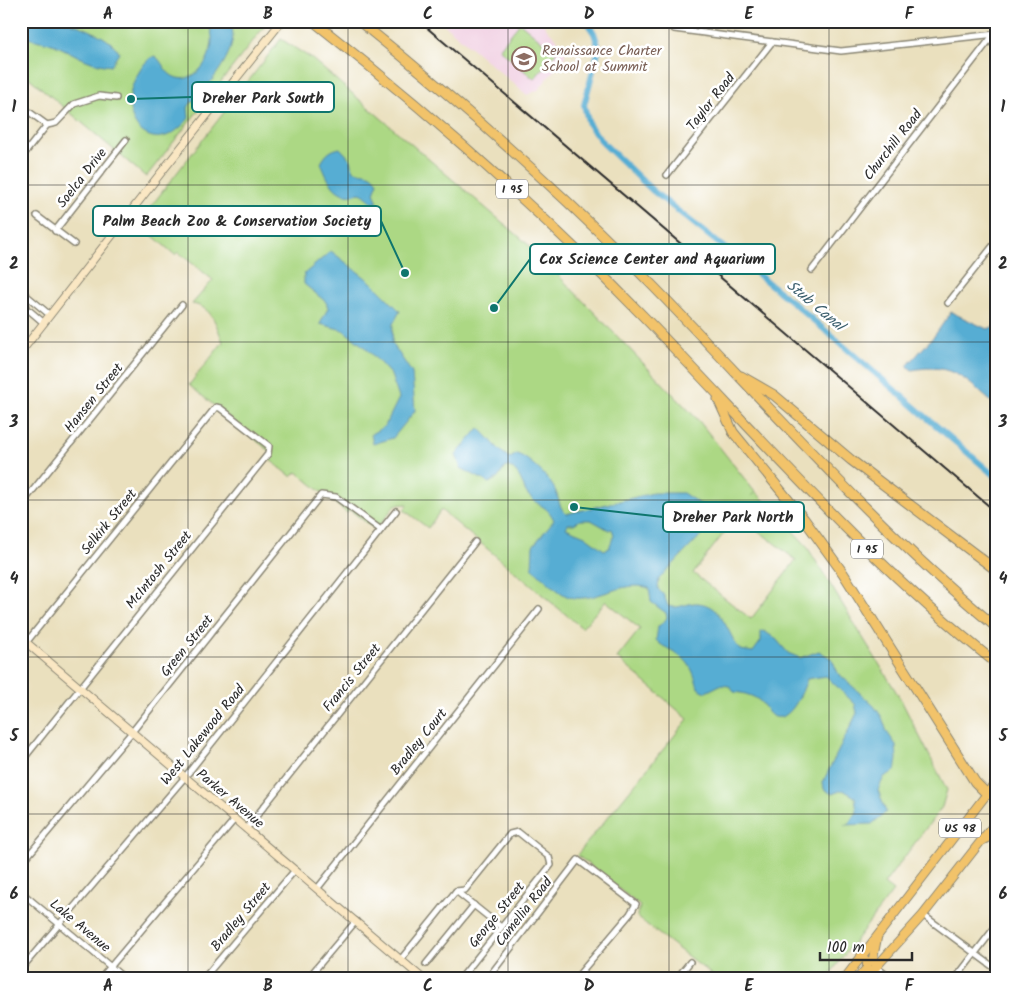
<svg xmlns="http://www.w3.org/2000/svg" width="1017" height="999" font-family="Kalam,sans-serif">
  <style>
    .built { fill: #f1d0e3 }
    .green { fill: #acd884; stroke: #6c8258; fill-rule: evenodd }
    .water { fill: #56add3; stroke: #406c7f; fill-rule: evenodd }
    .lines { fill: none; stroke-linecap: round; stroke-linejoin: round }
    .canal { stroke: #56add3; stroke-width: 6 }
    .street-casing { stroke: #8a8674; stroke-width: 8 }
    .secondary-casing { stroke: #8a8674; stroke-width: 9 }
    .primary-casing { stroke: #8a8674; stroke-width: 10 }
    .highway-casing { stroke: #8a8674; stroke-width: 11 }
    .street { stroke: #fff; stroke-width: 5 }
    .secondary { stroke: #fae7c3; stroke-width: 7 }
    .primary { stroke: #f2c36a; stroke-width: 8 }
    .highway { stroke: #f2c36a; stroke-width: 9 }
    .rail { stroke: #2b2b2b; stroke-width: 2 }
    .grid { fill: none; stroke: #2b2b2b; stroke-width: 1; stroke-opacity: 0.55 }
    .labels { text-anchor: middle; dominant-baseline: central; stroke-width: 5; stroke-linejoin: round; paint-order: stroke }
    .shield { fill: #fff; stroke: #6b6b6b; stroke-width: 1 }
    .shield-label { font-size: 12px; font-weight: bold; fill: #2b2b2b }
    .education-label { font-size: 14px; fill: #785e54; stroke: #fff; text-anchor: start }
    .street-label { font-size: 14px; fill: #2b2b2b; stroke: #fff }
    .water-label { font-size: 15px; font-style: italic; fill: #3c5f6e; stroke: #fff }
    .leader { fill: none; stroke: #0f766e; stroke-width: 2 }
    .callout-dot { fill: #0f766e; stroke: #fff; stroke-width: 2 }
    .callout { fill: #fff; stroke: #0f766e; stroke-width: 2 }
    .callout-label { font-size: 15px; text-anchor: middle; font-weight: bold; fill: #2b2b2b }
    .neatline { fill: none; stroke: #2b2b2b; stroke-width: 2 }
    .grid-label { font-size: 16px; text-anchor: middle; font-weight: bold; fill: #2b2b2b }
  </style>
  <rect width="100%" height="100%" fill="#fff"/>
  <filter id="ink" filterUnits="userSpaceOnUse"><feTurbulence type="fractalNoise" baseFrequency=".02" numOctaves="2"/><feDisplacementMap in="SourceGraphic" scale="10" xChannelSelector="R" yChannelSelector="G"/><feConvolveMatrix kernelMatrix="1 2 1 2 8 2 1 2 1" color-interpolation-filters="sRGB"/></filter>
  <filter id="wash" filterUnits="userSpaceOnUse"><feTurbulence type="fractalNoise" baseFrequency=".0096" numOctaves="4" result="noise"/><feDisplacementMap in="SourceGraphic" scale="20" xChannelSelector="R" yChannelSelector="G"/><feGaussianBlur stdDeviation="1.12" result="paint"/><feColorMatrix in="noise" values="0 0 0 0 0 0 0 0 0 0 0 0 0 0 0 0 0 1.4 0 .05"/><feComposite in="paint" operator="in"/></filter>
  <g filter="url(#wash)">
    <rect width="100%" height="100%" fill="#eae0be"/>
    <!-- built -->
    <polygon class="built" points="440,21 540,21 565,48 565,57 538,90 527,95"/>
    <!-- green -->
    <g class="green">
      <polygon points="21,21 255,21 264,27 146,177 21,71"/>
      <polygon points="520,23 556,53 534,79 499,49"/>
      <path d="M 281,39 L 312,59 L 530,246 L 699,421 L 755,492 L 752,496 L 756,492 L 806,545 L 900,698 L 947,790 L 942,807 L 884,884 L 893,891 L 827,978 L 716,978 L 637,917 L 640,906 L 577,855 L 688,719 L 617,658 L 640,629 L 606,601 L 582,628 L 441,510 L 428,528 L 404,510 L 408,504 L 395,505 L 376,530 L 350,510 L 347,513 L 297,472 L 292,477 L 270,460 L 273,454 L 189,385 L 223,342 C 216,325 213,307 192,304 L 213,280 L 178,252 L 175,255 L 138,223 ZM 738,515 L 796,560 L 751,619 L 693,573 Z"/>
    </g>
    <!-- water -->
    <g class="water">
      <path d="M 21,21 C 34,21 48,20 61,21 C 76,23 114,38 119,53 L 111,66 C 85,63 78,55 55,45 C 45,41 36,41 28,38 Z"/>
      <path d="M 204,21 L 228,21 C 247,43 206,90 190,104 L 188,108 L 189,118 C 151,166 111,115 139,72 C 143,65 148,58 155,56 C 163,61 164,74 177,78 C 204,85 224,34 204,21 Z"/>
      <path d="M 340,148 L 351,160 L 353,170 C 364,175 371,170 378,182 L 374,193 L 378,202 L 373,203 C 356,186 362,197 345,194 C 332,192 325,173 321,163 C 326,154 330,150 340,148 Z"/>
      <polygon points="331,251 371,282 400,311 393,324 392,343 412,373 415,411 393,438 373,444 371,434 385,426 399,398 391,375 367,349 343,330 320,324 328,308 326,302 304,284 304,274"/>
      <path d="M 951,312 L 987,329 L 996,326 L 996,406 C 966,380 953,362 912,370 L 907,366 L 935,335 Z"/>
      <path d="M 479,428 C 490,438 498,451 510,458 L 517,454 C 529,458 551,479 556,492 C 559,500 559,507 566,514 L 653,493 L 683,493 L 709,510 L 711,518 L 708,528 L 659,579 L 658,589 L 664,595 L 668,606 C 678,610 688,602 698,603 C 723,605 728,635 740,650 L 753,652 L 761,641 L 761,632 L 764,631 L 776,639 L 788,653 L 800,658 L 819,651 L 832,659 L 838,673 L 874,706 L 882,717 L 887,732 L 896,745 L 897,759 L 895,771 L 884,777 L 878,790 L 886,812 L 872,824 L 844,825 L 850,823 L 857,812 L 855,797 L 843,790 L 832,794 L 824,789 L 823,782 L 857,713 L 855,704 L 826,676 L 807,679 C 803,691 789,727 771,715 C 767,712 767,709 764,706 C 758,696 744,693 734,692 L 729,686 L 720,685 L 706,692 L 698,688 C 695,676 691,663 680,656 C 672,649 663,648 656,640 L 658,627 L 667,618 L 666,613 L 651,602 L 649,588 C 622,579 595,604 569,597 C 559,594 541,575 532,568 L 533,546 L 554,520 C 547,505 539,507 529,496 C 521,488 525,478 510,467 L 505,467 L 498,478 L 489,483 L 461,468 L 456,455 ZM 580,520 L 591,520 L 609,530 L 612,529 L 614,535 L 609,548 L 604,550 L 585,536 L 566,528 L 568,524 L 574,524 Z"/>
    </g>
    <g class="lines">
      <!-- canal -->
      <polyline class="canal" points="586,21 594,33 599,48 584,105 589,125 604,144 653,191 791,301 996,477"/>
    </g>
  </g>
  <g filter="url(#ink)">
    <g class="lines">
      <defs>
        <g id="street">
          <polyline points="664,21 674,29 841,51 996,34"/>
          <polyline points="21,106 47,125"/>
          <polyline points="21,158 47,125 56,123 74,104 99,96 116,98"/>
          <polyline points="667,175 772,42"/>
          <polyline points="37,216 74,244"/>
          <polyline points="55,231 126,140"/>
          <polyline points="812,270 994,34"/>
          <polyline points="21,291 50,315"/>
          <polyline points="21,293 27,310"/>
          <polyline points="948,303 996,242"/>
          <polyline points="21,309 30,311 44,323"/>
          <polyline points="21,505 182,305"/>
          <polyline points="21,649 216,407 220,408 269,446 268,454 21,762"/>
          <polyline points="246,829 475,542"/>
          <polyline points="21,864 132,732 321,495 336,497 381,530"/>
          <polyline points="317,889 539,609"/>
          <polyline points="456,891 501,927"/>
          <polyline points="21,892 124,978"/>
          <polyline points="923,915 996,969"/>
          <polyline points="401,959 456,891 465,890 510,834 518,832 549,857 551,865 461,978"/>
          <polyline points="426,964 474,905"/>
          <polyline points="876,967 890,978"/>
          <polyline points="21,969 185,777 396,511"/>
          <polyline points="101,978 235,819"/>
          <polyline points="204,978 295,870"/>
          <polyline points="308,978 356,921"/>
          <polyline points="488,978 578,860 636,904 630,914 576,978"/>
          <polyline points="677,978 690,962"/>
          <polyline points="956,978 996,926"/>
        </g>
        <g id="secondary">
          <polyline points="21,352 160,174 282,21"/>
          <polyline points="21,638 422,978"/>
        </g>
        <g id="primary">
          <polyline points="876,967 873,958 877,938"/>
          <polyline points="845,978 996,782"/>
          <polyline points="858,978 867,968 867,961 861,956"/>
          <polyline points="866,978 923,915 996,822"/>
        </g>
        <g id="highway">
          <path d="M 313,21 C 429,112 540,210 643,316 C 758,434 866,561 996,663"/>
          <path d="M 359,21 C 462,104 562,192 654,287 C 766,402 872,525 996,627"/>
          <polyline points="741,376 774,395 851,460 996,570"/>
          <polyline points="718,399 733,432 804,519 843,573 975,782 987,794 996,796"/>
          <polyline points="982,840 996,833"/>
        </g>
      </defs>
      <!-- street casing -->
      <use href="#street" class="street-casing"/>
      <!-- secondary casing -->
      <use href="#secondary" class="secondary-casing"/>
      <!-- primary casing -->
      <use href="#primary" class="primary-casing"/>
      <!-- highway casing -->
      <use href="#highway" class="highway-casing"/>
      <!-- street -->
      <use href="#street" class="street"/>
      <!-- secondary -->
      <use href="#secondary" class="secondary"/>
      <!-- primary -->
      <use href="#primary" class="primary"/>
      <!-- highway -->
      <use href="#highway" class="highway"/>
      <!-- rail -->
      <polyline class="rail" points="419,21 996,512"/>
    </g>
  </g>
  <!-- grid -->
  <path class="grid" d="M 188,21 L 188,978M 348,21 L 348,978M 508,21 L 508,978M 669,21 L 669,978M 829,21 L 829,978M 21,185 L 996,185M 21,342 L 996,342M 21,500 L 996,500M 21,657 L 996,657M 21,814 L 996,814"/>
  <!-- icons -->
  <defs>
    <symbol id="school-ring" viewBox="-11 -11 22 22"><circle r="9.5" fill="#fff" stroke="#8d6e63" stroke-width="1.5"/><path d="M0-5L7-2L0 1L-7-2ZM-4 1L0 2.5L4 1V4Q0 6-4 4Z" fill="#8d6e63"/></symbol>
  </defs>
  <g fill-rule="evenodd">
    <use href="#school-ring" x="510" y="45" width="28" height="28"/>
  </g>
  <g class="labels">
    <!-- shield labels -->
    <g class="shield">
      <rect x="496" y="179.5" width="32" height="19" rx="4"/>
      <rect x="851" y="539.5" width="32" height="19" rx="4"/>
      <rect x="939" y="818.5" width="42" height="19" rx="4"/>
    </g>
    <g class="shield-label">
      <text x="512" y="189">I 95</text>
      <text x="867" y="549">I 95</text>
      <text x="960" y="828">US 98</text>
    </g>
    <!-- education labels -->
    <g class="education-label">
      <text x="542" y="51">Renaissance Charter<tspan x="542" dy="16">School at Summit</tspan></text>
    </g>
    <!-- street labels -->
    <g class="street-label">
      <text transform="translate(711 102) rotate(-52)">Taylor Road</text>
      <text transform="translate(893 145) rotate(-52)">Churchill Road</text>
      <text transform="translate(82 178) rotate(-52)">Soelca Drive</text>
      <text transform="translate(94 398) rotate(-51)">Hansen Street</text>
      <text transform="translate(109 522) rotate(-51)">Selkirk Street</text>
      <text transform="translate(159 570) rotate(-51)">McIntosh Street</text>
      <text transform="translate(187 646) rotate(-51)">Green Street</text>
      <text transform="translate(352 678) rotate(-51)">Francis Street</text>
      <text transform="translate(203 735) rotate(-51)">West Lakewood Road</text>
      <text transform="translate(419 742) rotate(-51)">Bradley Court</text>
      <text transform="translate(230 799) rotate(40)">Parker Avenue</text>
      <text transform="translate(524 912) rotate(-52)">Camellia Road</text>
      <text transform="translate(497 915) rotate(-51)">George Street</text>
      <text transform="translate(241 917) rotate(-50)">Bradley Street</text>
      <text transform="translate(80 926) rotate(40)">Lake Avenue</text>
    </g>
    <!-- water labels -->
    <g class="water-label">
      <text transform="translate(815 306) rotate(40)">Stub Canal</text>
    </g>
  </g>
  <!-- callouts -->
  <path class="leader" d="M131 99L192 97M405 273L381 221M494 308L530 259M574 507L663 517"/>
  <g class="callout-dot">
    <circle cx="131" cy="99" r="5"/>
    <circle cx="405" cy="273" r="5"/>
    <circle cx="494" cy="308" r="5"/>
    <circle cx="574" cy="507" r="5"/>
  </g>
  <g class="callout">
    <rect x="192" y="82" width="142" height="30" rx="5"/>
    <rect x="93" y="206" width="288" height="30" rx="5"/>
    <rect x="530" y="244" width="245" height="30" rx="5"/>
    <rect x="663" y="502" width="141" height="30" rx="5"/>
  </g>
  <g class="callout-label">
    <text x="263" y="103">Dreher Park South</text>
    <text x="237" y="226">Palm Beach Zoo &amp; Conservation Society</text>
    <text x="652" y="264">Cox Science Center and Aquarium</text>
    <text x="733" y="522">Dreher Park North</text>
  </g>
  <!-- margin -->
  <rect width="1017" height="999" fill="none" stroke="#fff" stroke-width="55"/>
  <!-- scale -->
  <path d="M820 952v8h92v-8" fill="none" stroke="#2b2b2b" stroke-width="2.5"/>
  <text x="827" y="952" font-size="15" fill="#2b2b2b" stroke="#ffffff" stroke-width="4" paint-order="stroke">100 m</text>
  <rect x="28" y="28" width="962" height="944" class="neatline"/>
  <g class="grid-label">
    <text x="108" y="19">A</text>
    <text x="268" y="19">B</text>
    <text x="428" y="19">C</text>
    <text x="589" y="19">D</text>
    <text x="749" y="19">E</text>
    <text x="909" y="19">F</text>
    <text x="14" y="112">1</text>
    <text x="1003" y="112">1</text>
    <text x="14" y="269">2</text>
    <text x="1003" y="269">2</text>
    <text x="14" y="427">3</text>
    <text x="1003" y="427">3</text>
    <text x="14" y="584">4</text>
    <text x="1003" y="584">4</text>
    <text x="14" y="741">5</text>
    <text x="1003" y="741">5</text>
    <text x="14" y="899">6</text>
    <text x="1003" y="899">6</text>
    <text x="108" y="991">A</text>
    <text x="268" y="991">B</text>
    <text x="428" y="991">C</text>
    <text x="589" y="991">D</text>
    <text x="749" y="991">E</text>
    <text x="909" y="991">F</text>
  </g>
</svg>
